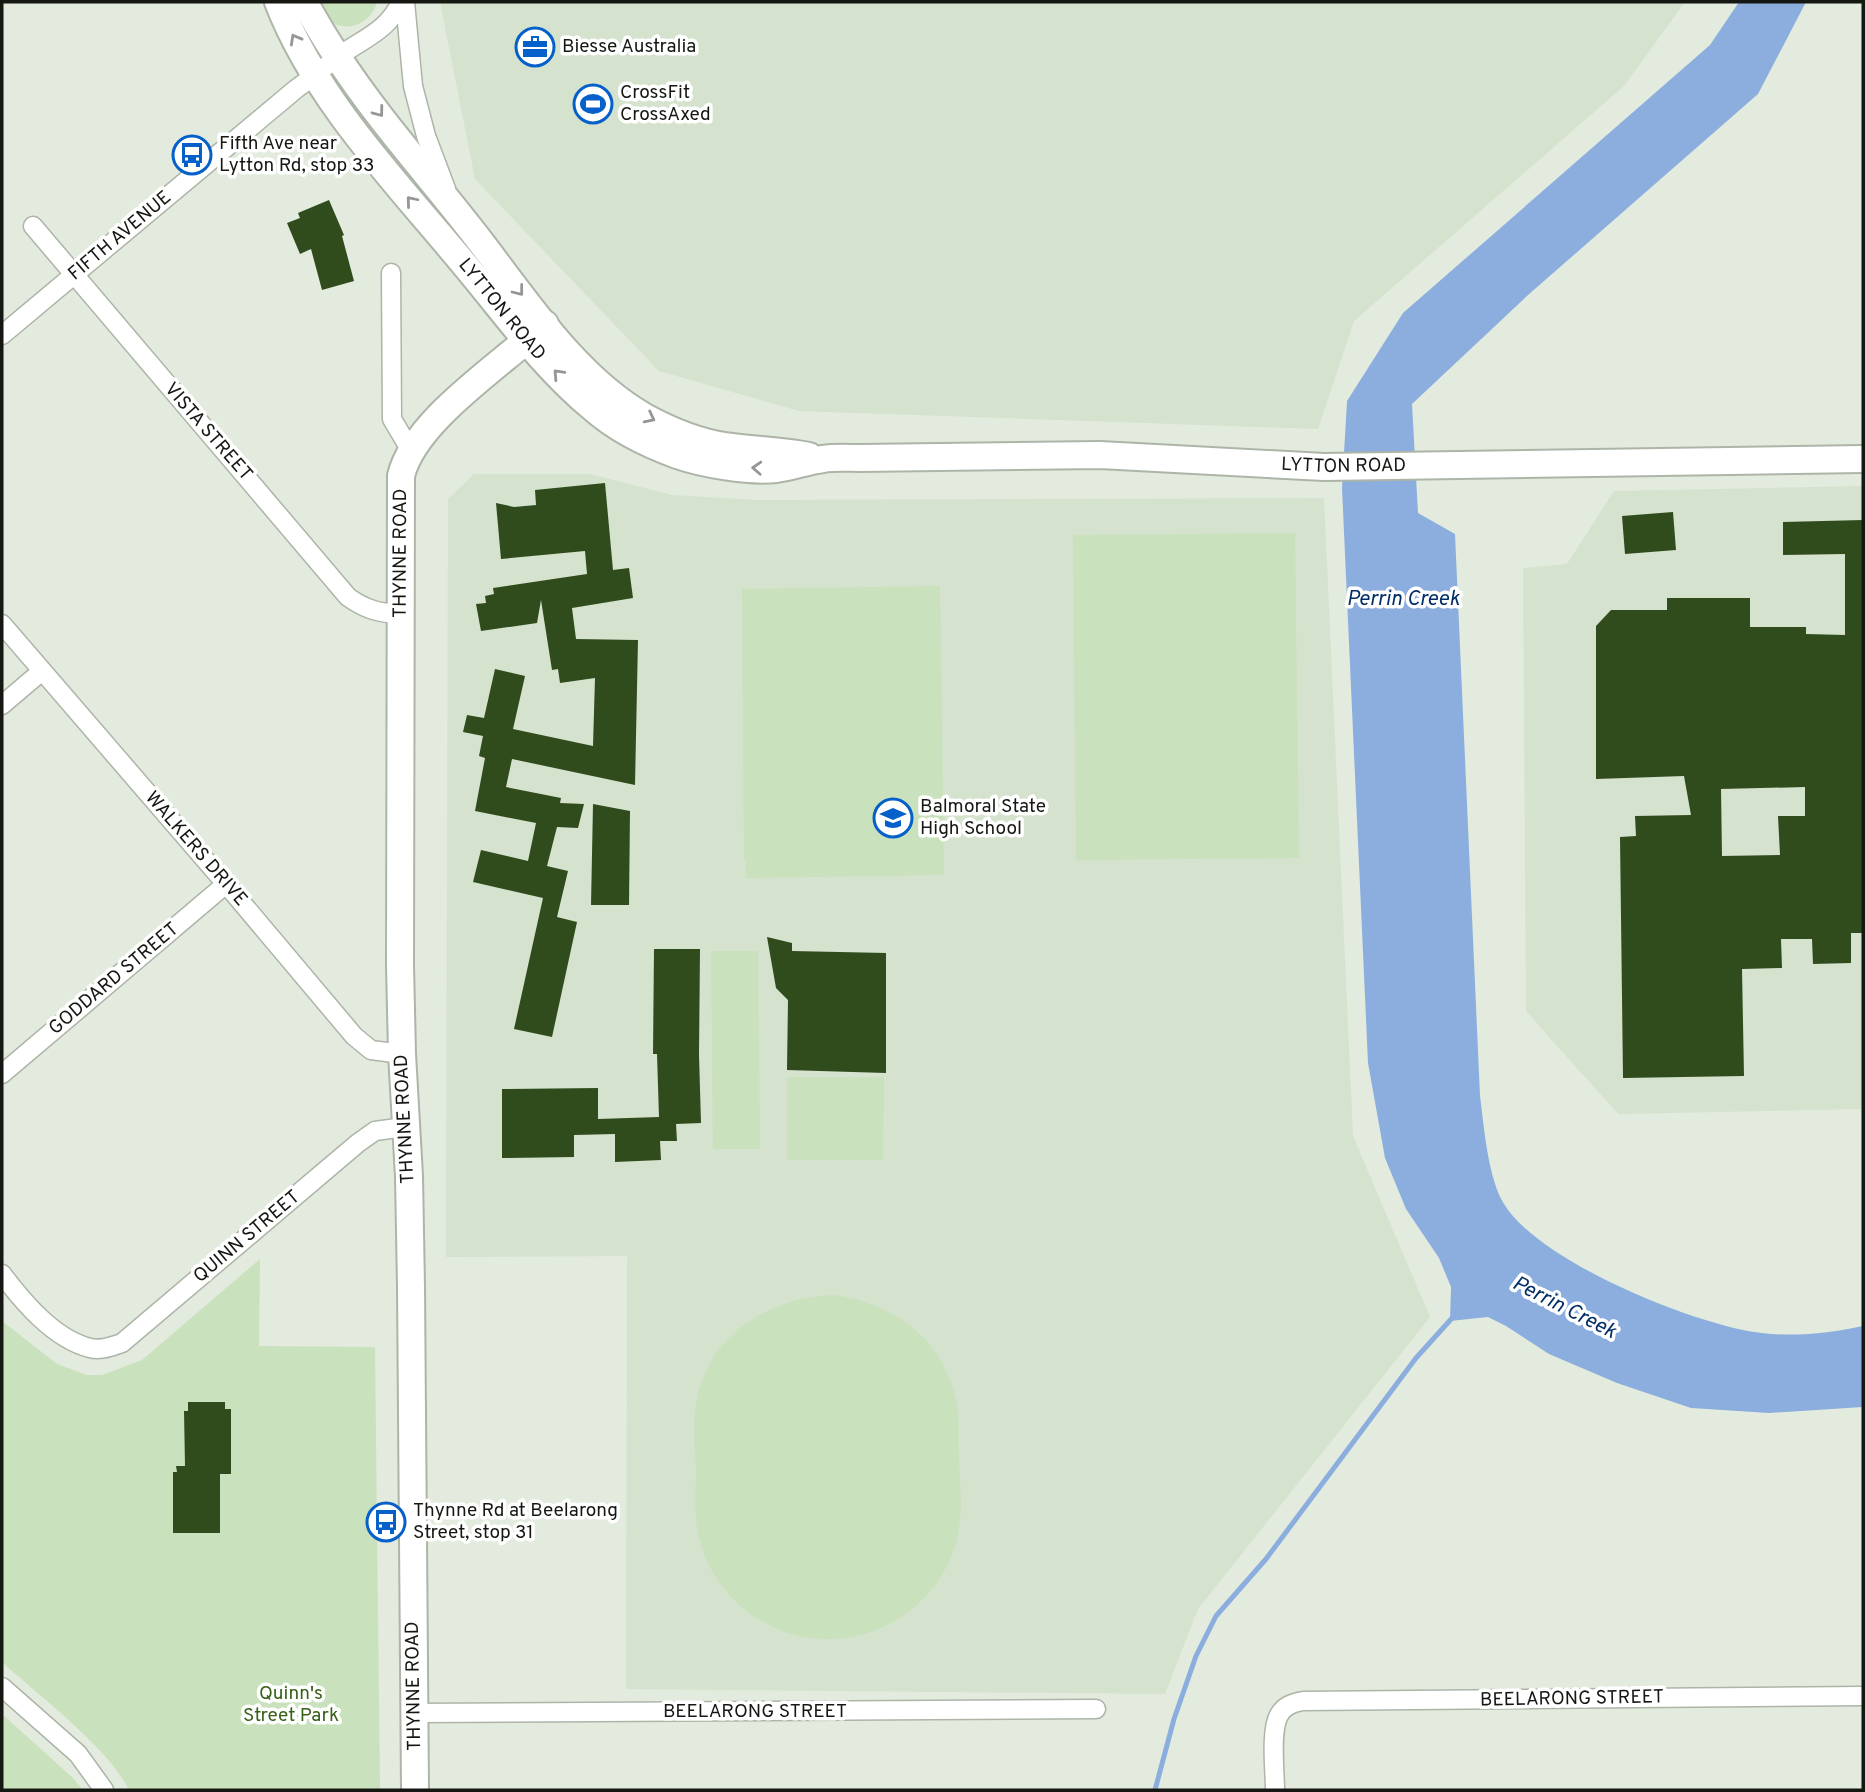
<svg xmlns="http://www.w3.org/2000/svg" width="1865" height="1792" font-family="Overpass,sans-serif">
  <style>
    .built { fill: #d5e2ce }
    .green { fill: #cae1bd }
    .water { fill: #8caede }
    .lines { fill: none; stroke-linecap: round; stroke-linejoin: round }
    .stream { stroke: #8caede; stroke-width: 5 }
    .building { fill: #304c1d; fill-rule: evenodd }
    .street-casing { stroke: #adb5a8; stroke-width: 21 }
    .secondary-casing { stroke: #adb5a8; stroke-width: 30 }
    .street { stroke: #fff; stroke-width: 18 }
    .secondary { stroke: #fff; stroke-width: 26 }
    .oneway { stroke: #959794 }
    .labels { text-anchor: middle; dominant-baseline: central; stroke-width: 7; stroke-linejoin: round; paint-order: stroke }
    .poi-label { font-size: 19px; fill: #141712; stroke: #fff; text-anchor: start }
    .street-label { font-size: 19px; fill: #141712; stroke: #fff }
    .park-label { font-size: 19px; fill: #386019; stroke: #fff }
    .water-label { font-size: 21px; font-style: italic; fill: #022e66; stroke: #fff }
  </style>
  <rect width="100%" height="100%" fill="#e2ebdd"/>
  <!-- built -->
  <g class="built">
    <polygon points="440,2 1685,2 1624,86 1354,321 1318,429 799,411 659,371 475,179"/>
    <polygon points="474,474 590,474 672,495 757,500 1324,498 1353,1136 1430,1317 1198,1609 1165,1694 626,1689 627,1256 446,1257 448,499"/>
    <polygon points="1863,486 1863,1109 1618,1114 1526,1011 1523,568 1567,564 1614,491"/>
  </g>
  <!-- green -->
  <g class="green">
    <path d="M 316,2 L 377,2 C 372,22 347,35 329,20 C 323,16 319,7 316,2 Z"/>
    <polygon points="1295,533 1299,858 1076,860 1073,535"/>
    <polygon points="940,586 944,875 746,878 746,860 744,859 742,589"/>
    <polygon points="711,951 758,951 760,1149 713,1149"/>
    <polygon points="787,1077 884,1077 883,1160 787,1160"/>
    <path d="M 260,1259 L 259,1346 L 375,1347 L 380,1790 L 129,1790 C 109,1748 38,1695 2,1662 L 2,1321 L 57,1364 L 87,1375 L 102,1375 L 142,1360 Z"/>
    <path d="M 833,1295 C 890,1302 941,1336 955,1396 C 960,1415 958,1439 959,1459 C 960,1484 963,1509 958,1533 C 947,1595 888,1641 825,1639 C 763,1638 709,1592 698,1532 C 694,1511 696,1489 696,1468 C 695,1449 693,1429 695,1410 C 704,1338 765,1298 833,1295 Z"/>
    <polygon points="2,1714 73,1778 83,1790 2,1790"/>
  </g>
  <!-- water -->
  <path class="water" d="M 1739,2 L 1806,2 L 1758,94 L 1528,295 L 1412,404 L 1418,513 L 1455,534 L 1480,1096 C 1484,1127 1488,1178 1504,1204 C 1539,1262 1697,1326 1762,1333 C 1795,1337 1831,1333 1863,1326 L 1863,1407 L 1769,1413 L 1691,1408 L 1617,1383 L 1549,1354 L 1506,1326 L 1488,1317 L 1450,1321 L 1451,1287 L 1439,1258 L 1406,1209 L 1385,1158 L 1368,1063 L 1342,488 L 1347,401 L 1403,313 L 1710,45 Z"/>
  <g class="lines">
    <!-- stream -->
    <polyline class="stream" points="1155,1790 1174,1719 1196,1656 1216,1616 1266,1559 1416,1358 1453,1317"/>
  </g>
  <!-- building -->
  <g class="building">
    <polygon points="329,200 344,235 342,236 354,281 322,290 311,249 300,254 287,223 300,218 298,213"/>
    <polygon points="605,483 613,570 629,568 633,598 572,608 576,639 638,640 635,785 512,759 506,787 561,798 560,803 584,804 578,828 557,827 547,866 568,871 557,917 577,922 552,1037 514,1029 543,898 473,882 481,850 528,861 536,823 475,811 485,758 479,756 483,736 463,732 467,715 484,718 495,669 525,676 513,729 593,746 595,678 560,683 558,669 552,670 541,600 537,623 481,631 476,604 486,603 485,596 494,594 493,588 587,574 585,551 501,559 496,503 514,507 536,505 535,490"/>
    <polygon points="1673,512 1676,550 1625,554 1622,516"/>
    <path d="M 1863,520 L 1863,933 L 1851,933 L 1851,963 L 1813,964 L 1812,939 L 1781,939 L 1782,968 L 1742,969 L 1744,1076 L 1623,1078 L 1620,837 L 1636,836 L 1635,816 L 1691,815 L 1684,776 L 1596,779 L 1596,626 L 1611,610 L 1667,610 L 1667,598 L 1750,598 L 1750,627 L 1806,627 L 1806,634 L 1845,635 L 1845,554 L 1783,555 L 1783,522 ZM 1805,787 L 1805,816 L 1778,816 L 1780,855 L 1722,856 L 1721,789 Z"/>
    <polygon points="593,804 630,811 629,905 591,905"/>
    <polygon points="767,937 792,943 792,951 886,953 886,1073 787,1070 788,1000 776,988"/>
    <polygon points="654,949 700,949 699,1055 701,1123 676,1124 677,1141 660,1141 661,1160 615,1162 615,1134 574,1135 574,1157 502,1158 502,1089 598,1088 598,1119 659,1117 657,1054 653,1054"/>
    <polygon points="188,1402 225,1402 225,1409 231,1409 231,1474 220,1474 220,1533 173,1533 173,1472 177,1472 176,1466 185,1466 184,1411 188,1411"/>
  </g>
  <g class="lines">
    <defs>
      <g id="street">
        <polyline points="405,2 413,86 426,136 446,189"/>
        <path d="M 33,226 L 348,597 C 365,609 378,613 399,614"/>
        <polyline points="391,273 392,419 411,451"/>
        <path d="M 2,335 L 296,89 C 313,77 328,64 345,52 C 369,36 388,29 401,2"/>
        <polyline points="2,624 226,884 354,1036 371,1050 402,1054"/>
        <polyline points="2,705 42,671"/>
        <polyline points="2,1074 226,884"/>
        <path d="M 2,1274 C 23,1302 54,1339 90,1348 C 101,1351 112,1346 122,1343 L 358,1143 L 375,1131 L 405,1127"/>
        <polyline points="2,1687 78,1754 104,1790"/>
        <polyline points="414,1713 1096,1709"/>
        <path d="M 1275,1790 C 1275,1772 1270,1731 1279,1715 C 1284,1706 1292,1703 1303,1701 L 1863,1696"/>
      </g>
      <g id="secondary">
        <path id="s1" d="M 278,2 C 316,100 397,183 464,264 C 505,313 544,368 594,409 C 618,430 647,444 677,455 C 703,464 748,472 776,469 C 792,467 807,461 823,459 C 834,457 847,458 860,458 L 1100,455 L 1324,467 L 1863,459"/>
        <path d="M 304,2 C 315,20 325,39 337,56 C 377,118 428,174 473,232 C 523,296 574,377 645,417 C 669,430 698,442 725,446 C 753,450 781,451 809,456"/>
        <path id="s2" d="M 415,1790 L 411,1287 L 409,1176 L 402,1054 L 400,965 L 401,476 C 414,420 503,364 545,324"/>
      </g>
    </defs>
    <!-- street casing -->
    <use href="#street" class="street-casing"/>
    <!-- secondary casing -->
    <use href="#secondary" class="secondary-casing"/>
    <!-- street -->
    <use href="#street" class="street"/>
    <!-- secondary -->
    <use href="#secondary" class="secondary"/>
  </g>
  <!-- one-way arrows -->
  <defs><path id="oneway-chevron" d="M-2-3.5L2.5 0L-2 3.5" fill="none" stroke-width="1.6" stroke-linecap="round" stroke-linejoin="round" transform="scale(1.75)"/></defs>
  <g class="oneway">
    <use href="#oneway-chevron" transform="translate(295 39) rotate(-119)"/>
    <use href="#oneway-chevron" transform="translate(379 112) rotate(53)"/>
    <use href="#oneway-chevron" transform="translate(411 201) rotate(-130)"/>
    <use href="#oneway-chevron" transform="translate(519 291) rotate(52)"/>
    <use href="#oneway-chevron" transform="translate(558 374) rotate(-133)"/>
    <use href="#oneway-chevron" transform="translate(650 418) rotate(27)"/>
    <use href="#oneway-chevron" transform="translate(757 468) rotate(-177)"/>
  </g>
  <!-- icons -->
  <defs>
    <symbol id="office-ring" viewBox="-11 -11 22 22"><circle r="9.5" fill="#fff" stroke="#0560c9" stroke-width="1.5"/><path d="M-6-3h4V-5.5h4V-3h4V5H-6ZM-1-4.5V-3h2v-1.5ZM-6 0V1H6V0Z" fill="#0560c9"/></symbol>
    <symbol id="stadium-ring" viewBox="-11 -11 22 22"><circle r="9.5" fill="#fff" stroke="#0560c9" stroke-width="1.5"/><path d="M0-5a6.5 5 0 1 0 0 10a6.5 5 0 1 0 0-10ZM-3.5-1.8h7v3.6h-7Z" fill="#0560c9"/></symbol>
    <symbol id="bus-ring" viewBox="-11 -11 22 22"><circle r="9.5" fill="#fff" stroke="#0560c9" stroke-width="1.5"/><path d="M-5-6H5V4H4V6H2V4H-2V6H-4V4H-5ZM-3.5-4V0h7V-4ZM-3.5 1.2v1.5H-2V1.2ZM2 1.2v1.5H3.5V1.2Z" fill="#0560c9"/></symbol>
    <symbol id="school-ring" viewBox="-11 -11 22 22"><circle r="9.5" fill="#fff" stroke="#0560c9" stroke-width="1.5"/><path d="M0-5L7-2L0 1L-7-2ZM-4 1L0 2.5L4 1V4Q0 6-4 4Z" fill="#0560c9"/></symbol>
  </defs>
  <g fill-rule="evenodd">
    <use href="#office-ring" x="513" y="25" width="44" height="44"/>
    <use href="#stadium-ring" x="571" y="82" width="44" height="44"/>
    <use href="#bus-ring" x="170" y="133" width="44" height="44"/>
    <use href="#school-ring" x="871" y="796" width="44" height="44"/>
    <use href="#bus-ring" x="364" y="1500" width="44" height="44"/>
  </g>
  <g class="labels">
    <!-- poi labels -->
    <g class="poi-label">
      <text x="562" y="47">Biesse Australia</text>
      <text x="620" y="93">CrossFit<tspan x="620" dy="22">CrossAxed</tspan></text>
      <text x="219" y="144">Fifth Ave near<tspan x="219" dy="22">Lytton Rd, stop 33</tspan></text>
      <text x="920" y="807">Balmoral State<tspan x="920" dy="22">High School</tspan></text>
      <text x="413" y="1511">Thynne Rd at Beelarong<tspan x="413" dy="22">Street, stop 31</tspan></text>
    </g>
    <!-- street labels -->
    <g class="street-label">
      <text transform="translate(120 236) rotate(-40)">FIFTH AVENUE</text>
      <text stroke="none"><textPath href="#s1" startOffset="382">LYTTON ROAD</textPath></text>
      <text transform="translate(208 432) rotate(49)">VISTA STREET</text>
      <text stroke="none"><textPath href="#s1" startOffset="1283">LYTTON ROAD</textPath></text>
      <text stroke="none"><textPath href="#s2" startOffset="1237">THYNNE ROAD</textPath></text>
      <text transform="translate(196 849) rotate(49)">WALKERS DRIVE</text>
      <text transform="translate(114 979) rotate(-40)">GODDARD STREET</text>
      <text transform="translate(405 1119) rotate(-93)">THYNNE ROAD</text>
      <text transform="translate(247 1237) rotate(-40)">QUINN STREET</text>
      <text transform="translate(414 1686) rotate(-91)">THYNNE ROAD</text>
      <text transform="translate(1572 1699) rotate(-1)">BEELARONG STREET</text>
      <text x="755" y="1712">BEELARONG STREET</text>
    </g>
    <!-- park labels -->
    <g class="park-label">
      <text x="291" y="1694">Quinn's<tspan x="291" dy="22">Street Park</tspan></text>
    </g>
    <!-- water labels -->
    <g class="water-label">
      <text x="1403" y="599">Perrin Creek</text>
      <text transform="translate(1564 1308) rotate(27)">Perrin Creek</text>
    </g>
  </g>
  <!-- border -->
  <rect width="1865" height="1792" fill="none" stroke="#141712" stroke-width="7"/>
</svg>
